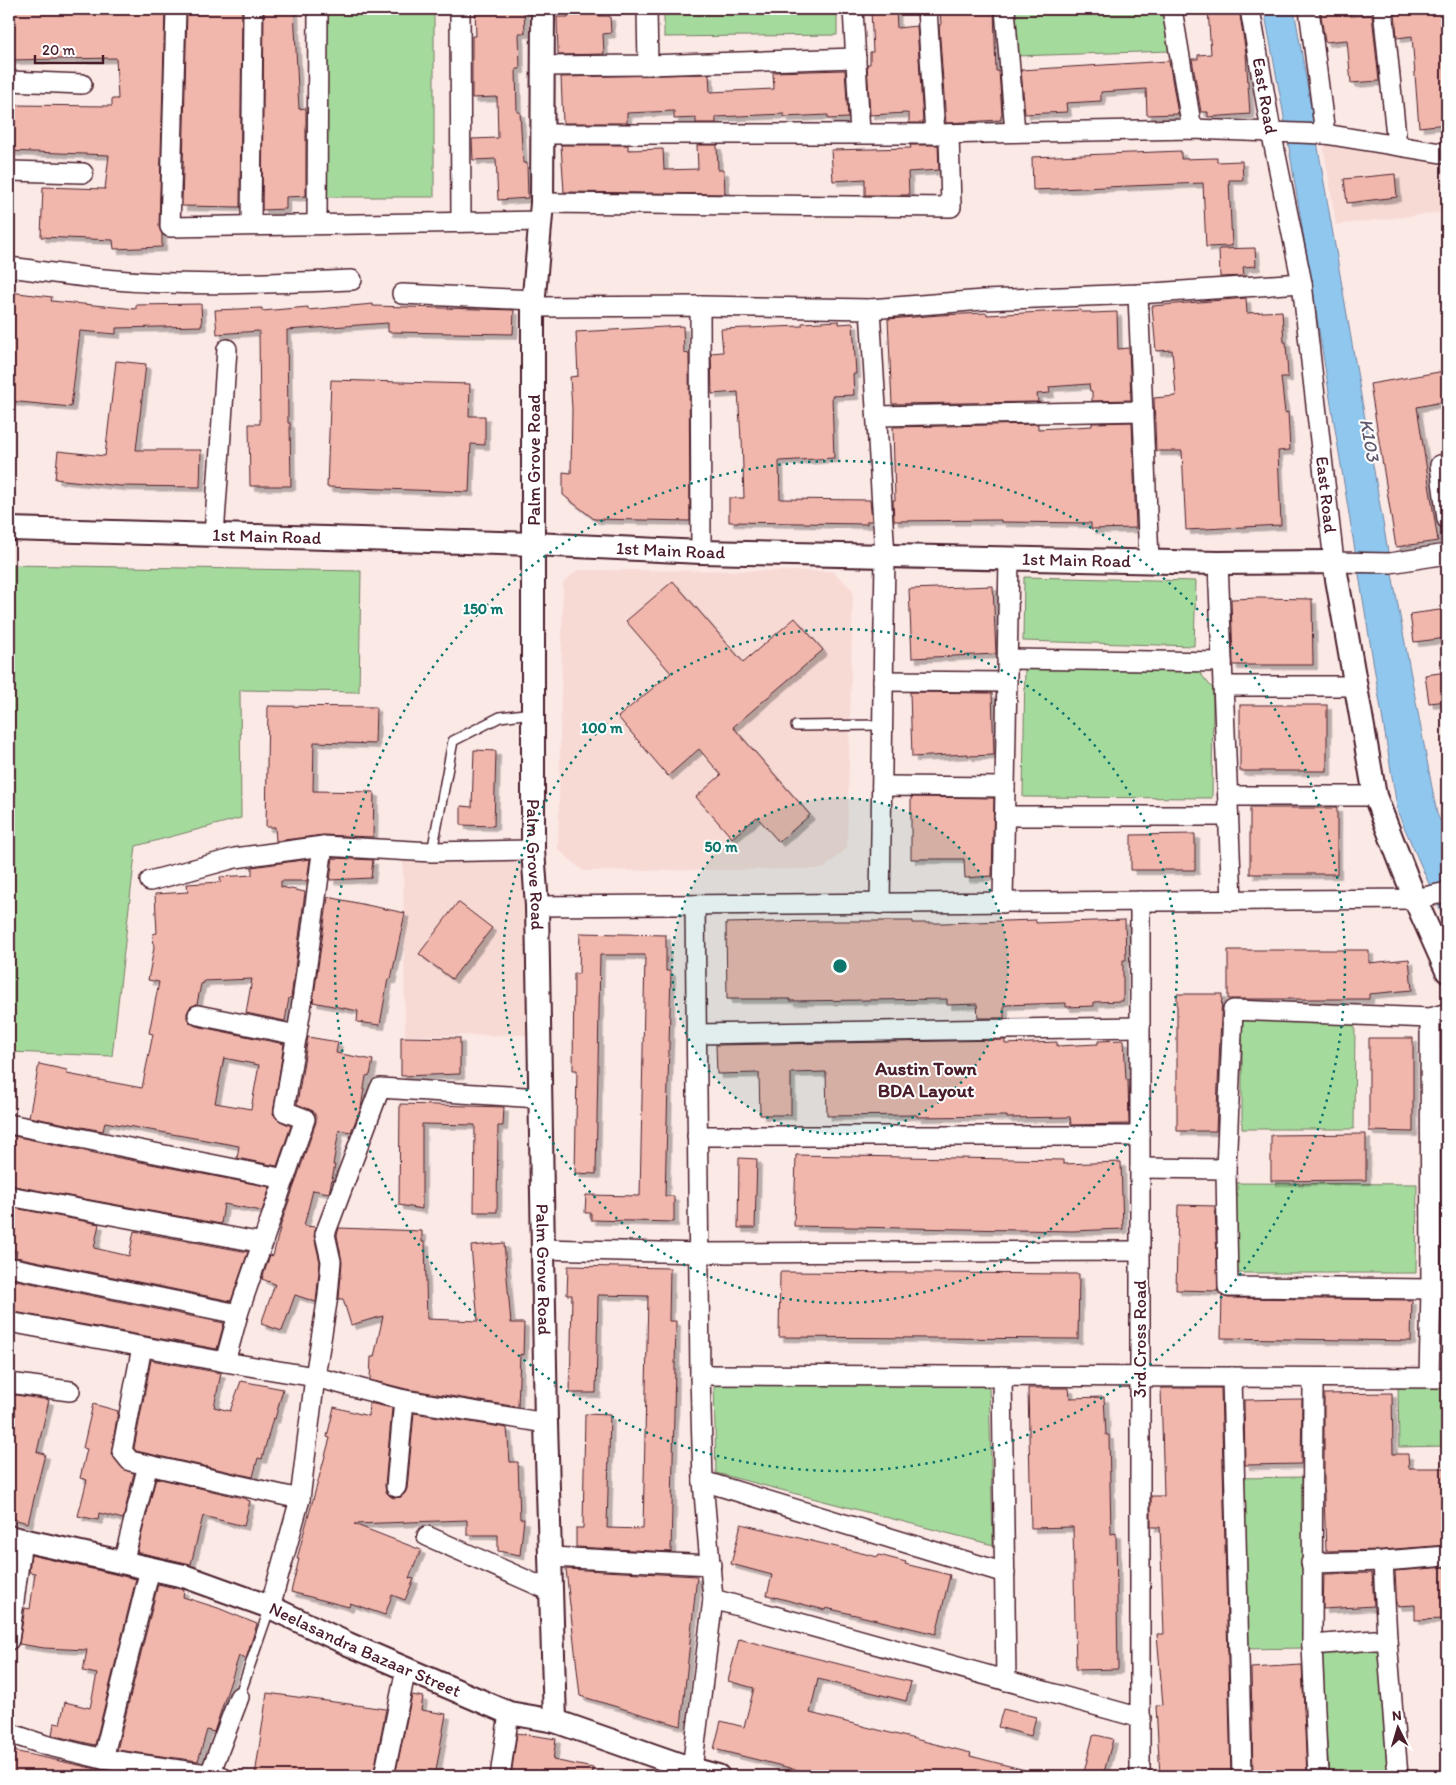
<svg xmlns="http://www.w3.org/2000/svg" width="1456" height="1785" font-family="Itim,sans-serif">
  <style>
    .built { fill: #f8dad5 }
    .green { fill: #a5da9d; stroke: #787c64 }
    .water { fill: #90c7ee; stroke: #7484a0 }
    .building { fill: #f1b7ac; stroke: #4a1f2b; fill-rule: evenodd; filter: url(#shadow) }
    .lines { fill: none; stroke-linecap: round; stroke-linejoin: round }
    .service-casing { stroke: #4a1f2b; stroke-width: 12 }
    .minor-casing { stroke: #4a1f2b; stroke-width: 22 }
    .tertiary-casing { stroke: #4a1f2b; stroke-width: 26 }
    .service { stroke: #fff; stroke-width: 9 }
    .minor { stroke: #fff; stroke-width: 19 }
    .tertiary { stroke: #fff; stroke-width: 22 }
    .ring { fill: none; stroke: #0f766e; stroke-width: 2.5; stroke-dasharray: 2.5 5 }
    .labels { text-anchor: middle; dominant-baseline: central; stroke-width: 4; stroke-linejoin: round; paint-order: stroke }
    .street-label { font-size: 18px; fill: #4a1f2b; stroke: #fff }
    .water-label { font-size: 19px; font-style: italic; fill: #625a6f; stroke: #fff }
    .neighbourhood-label { font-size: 19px; font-weight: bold; fill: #4a1f2b; stroke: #fff }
    .centre { fill: #0f766e; stroke: #fff; stroke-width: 2.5 }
    .ring-label { font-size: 15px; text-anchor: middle; font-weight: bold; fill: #0f766e; stroke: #fff; stroke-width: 4; stroke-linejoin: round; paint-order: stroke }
  </style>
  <defs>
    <filter id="shadow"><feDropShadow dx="4.5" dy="4.5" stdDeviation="0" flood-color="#0004"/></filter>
  </defs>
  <rect width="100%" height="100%" fill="#fbe9e6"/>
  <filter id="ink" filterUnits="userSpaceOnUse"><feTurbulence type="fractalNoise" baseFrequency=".02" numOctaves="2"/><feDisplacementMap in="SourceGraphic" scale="10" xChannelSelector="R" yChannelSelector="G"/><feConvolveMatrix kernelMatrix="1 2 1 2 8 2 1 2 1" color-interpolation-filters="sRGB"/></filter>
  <g filter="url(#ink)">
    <!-- built -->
    <g class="built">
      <polygon points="1323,143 1438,162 1445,212 1336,225"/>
      <polygon points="578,570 832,571 853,590 847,848 823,869 583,871 558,849 563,583"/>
      <polygon points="526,860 527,1035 405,1036 403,861"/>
    </g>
    <!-- green -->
    <g class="green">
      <rect x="325" y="9" width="109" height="188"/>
      <polygon points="664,9 837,9 837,35 664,37"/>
      <polygon points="1012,9 1165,9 1172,51 1016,56"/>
      <polygon points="9,565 361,571 359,692 240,690 241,818 136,846 112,1056 9,1052"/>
      <polygon points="1024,577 1196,581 1194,646 1023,641"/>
      <polygon points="1025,665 1196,668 1213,689 1212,798 1023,797"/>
      <polygon points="1242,1020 1355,1021 1354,1129 1242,1129"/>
      <polygon points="1235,1183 1417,1184 1416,1273 1234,1273"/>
      <polygon points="714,1384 989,1385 993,1545 716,1473"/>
      <polygon points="1447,1384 1447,1446 1399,1447 1398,1385"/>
      <polygon points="1302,1477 1304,1648 1242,1649 1240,1478"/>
      <polygon points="1386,1646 1394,1776 1329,1776 1321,1650"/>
    </g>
    <!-- water -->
    <polygon class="water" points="1264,9 1294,9 1390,563 1437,814 1447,834 1447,925 1398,813 1283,111"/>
    <!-- building -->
    <g class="building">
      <polygon points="9,9 165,9 159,227 162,234 162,247 114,249 113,240 41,237 43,187 105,189 109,155 9,151 9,114 10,114 11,105 112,106 112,99 118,99 116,58 9,60"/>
      <polygon points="187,9 242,9 240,207 182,206"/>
      <polygon points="264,9 294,9 299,109 306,108 306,196 286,197 286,209 262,210"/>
      <polygon points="475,9 524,9 525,33 519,33 520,69 516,69 517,112 520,112 523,163 527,163 528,198 498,200 496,159 473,160 472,139 498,138 497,97 472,98 472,36 476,36"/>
      <polygon points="567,9 599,9 599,16 610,16 611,33 603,34 604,54 558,55 557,17 568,17"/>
      <polygon points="896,9 897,28 917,26 923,123 909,123 909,114 906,113 870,115 867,64 870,64 870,52 873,52 871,10"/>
      <polygon points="940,9 994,9 996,71 999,71 1002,114 1001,115 1001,120 946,123 939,25 941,25"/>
      <polygon points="1208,9 1239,9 1246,54 1250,114 1208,117 1208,112 1201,112 1192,59 1198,59 1198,55 1211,54"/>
      <polygon points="1320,9 1349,9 1350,16 1372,15 1379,81 1351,83 1347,40 1325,42"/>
      <polygon points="1396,9 1447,9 1447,124 1419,127 1412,36 1397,38 1395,13 1396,13"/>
      <polygon points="1169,61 1178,114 1147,115 1146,89 1101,92 1101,101 1066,103 1067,112 1025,114 1021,70"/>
      <polygon points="845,70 848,118 828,119 828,115 784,117 784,114 716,117 716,123 696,123 696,118 674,119 674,111 627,113 627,123 563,123 561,77 709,74 710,92 774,89 773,72"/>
      <polygon points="561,145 628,145 628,150 663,149 664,170 698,169 697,145 717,145 718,170 724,170 725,194 564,192"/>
      <polygon points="910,145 938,145 939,170 908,172 909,195 865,195 865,179 833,181 831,150 911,148"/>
      <polygon points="1181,151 1181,159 1217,158 1217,162 1242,161 1243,180 1229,180 1232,246 1206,247 1203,183 1033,190 1032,157"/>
      <polygon points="1395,174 1397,197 1347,203 1344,179"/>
      <polygon points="1255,248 1256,266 1243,267 1244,276 1220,277 1219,249"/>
      <polygon points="9,292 52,297 51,301 136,309 136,305 201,304 202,326 116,328 116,334 80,331 71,407 9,401"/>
      <polygon points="1246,298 1247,313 1282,311 1284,342 1286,342 1288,377 1281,377 1285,413 1288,412 1290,450 1278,451 1281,525 1186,530 1182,451 1156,451 1154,398 1176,396 1172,350 1156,351 1152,306"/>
      <polygon points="373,304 373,306 514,310 513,334 388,332 388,323 287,330 288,423 290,423 291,486 250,486 249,424 260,424 259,331 217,334 215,310 262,308 262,311 308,307 308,310"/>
      <polygon points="1081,310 1081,312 1091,312 1091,313 1117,312 1118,349 1129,348 1131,400 1092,401 1092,391 1090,391 1089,384 1049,387 1050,393 1037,394 1038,402 892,404 888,319 940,315 987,313 987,315"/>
      <polygon points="839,321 839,324 853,323 856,374 853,374 854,395 832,396 834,458 779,461 780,499 870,500 872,521 867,521 867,524 729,522 729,498 744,498 742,439 741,439 738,392 712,394 711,353 723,352 721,329 802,326 802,323"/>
      <polygon points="683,326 684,353 689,354 690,521 594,519 563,495 563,472 571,473 572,409 570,377 578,376 576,332"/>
      <polygon points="116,361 146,364 136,450 201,450 200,487 120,486 55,479 58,451 105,456"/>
      <polygon points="1445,371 1447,401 1417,407 1438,541 1396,547 1370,384"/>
      <polygon points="331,380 470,384 469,416 485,416 485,445 471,444 469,492 327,487"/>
      <polygon points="1132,422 1136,528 1091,529 1091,523 1001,522 1001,520 894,521 893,500 895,500 893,427 1038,424 1038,429 1092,426 1092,423"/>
      <polygon points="673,581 743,662 795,618 823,650 733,727 810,815 779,842 757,817 732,838 696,797 721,775 699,749 668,776 618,717 671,673 626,621"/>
      <polygon points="993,586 996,654 912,658 909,589"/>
      <polygon points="1258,598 1312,599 1313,665 1233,665 1231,599"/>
      <polygon points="1447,609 1447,638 1414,642 1410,614"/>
      <polygon points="1447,672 1447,701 1429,703 1425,675"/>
      <polygon points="910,692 992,693 994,755 968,756 968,754 912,757"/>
      <rect x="1240" y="705" width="87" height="66"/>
      <polygon points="268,706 376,707 375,744 314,742 313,791 374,792 373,837 323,835 276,841 275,827 266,827"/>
      <polygon points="474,750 496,751 494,826 461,825 461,806 472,807"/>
      <polygon points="911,797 994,798 992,876 965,878 964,859 911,859"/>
      <rect x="1250" y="808" width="87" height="66"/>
      <polygon points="1195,834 1195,870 1131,870 1131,835"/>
      <polygon points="333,858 373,860 371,878 330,880"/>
      <path d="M 310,859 L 307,881 L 281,881 L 281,887 L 305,892 L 291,998 L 289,998 L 285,1021 L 246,1013 L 252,979 L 204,981 L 204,983 L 201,984 L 197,1004 L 190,1007 L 187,1013 L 187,1018 L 190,1023 L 196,1026 L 284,1044 L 273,1114 L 280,1121 L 291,1126 L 277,1166 L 237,1158 L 239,1146 L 105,1122 L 103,1131 L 29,1117 L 39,1064 L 67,1070 L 67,1074 L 142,1088 L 153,1034 L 149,1033 L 159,982 L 148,980 L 154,948 L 153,934 L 157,933 L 155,894 L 188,892 L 187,884 L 221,882 L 220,877 L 252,875 L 252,867 ZM 224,1058 L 259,1065 L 251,1109 L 215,1103 Z"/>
      <polygon points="328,897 405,913 391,979 388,979 380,1025 357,1022 358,1011 313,1002"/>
      <polygon points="458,902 492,928 452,979 419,954"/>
      <polygon points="1036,920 1036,923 1125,920 1126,960 1123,960 1123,1001 1094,1002 1094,1006 1066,1007 1066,1003 1004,1005 1004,1018 978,1018 977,1004 947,1005 947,999 790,1001 790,999 727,999 726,923 819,921 913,921 913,923 943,923"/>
      <polygon points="580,933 666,935 666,971 671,971 665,1196 674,1196 674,1222 591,1220 591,1213 585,1213 586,1195 640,1196 645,955 600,955 596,1174 575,1173 577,1070 573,1070 574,973 579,974"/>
      <polygon points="1228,950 1369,950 1369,963 1409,959 1412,990 1369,994 1369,999 1228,999"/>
      <polygon points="1177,994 1222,994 1216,1131 1177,1131"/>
      <polygon points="308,1037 338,1042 336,1053 373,1060 370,1075 366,1076 361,1108 351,1132 339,1130 333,1165 335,1165 329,1193 313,1190 304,1226 316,1227 314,1236 320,1262 316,1302 295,1295 282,1331 261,1324 275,1284 262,1279 270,1255 273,1256 281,1224 316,1122 316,1117 313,1111 297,1104"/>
      <polygon points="401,1037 460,1038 460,1074 401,1076"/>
      <polygon points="1369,1038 1413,1038 1413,1132 1369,1131"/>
      <polygon points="1005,1040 1005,1044 1057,1042 1057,1046 1098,1044 1098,1041 1124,1040 1126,1080 1128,1080 1129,1124 1071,1125 1070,1117 1007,1118 1007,1116 917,1117 917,1115 827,1116 826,1072 791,1073 791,1115 760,1115 759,1073 717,1074 716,1045"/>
      <polygon points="400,1104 504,1107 503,1126 498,1126 497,1212 474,1212 475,1125 422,1124 422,1209 399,1205"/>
      <polygon points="1366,1134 1366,1180 1271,1181 1271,1135"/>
      <polygon points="9,1135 99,1154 270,1187 262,1211 224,1204 221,1224 9,1185"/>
      <polygon points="796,1155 1063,1160 1063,1164 1121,1162 1123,1229 1072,1231 794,1226"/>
      <polygon points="739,1158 757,1159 755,1228 738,1228"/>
      <polygon points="1178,1205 1215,1206 1218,1291 1176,1290"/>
      <polygon points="9,1207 99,1224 94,1248 129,1256 134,1231 248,1252 231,1301 16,1257 17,1251 9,1250 14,1225 9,1224"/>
      <polygon points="339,1228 422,1231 422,1242 425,1242 427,1319 478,1321 471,1246 504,1243 511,1323 524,1323 523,1355 520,1354 518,1407 406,1389 370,1380 371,1357 374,1357 383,1316 351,1325 343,1299 339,1299 342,1262 337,1235"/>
      <polygon points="568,1266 670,1268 669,1321 676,1321 671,1552 576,1547 576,1528 583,1528 585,1414 610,1415 607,1528 643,1529 648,1296 598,1295 596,1393 570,1393 572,1295 567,1295"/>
      <polygon points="780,1272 1079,1274 1078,1339 779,1337"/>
      <polygon points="11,1279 224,1323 217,1349 9,1311 9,1290"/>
      <polygon points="1222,1296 1228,1298 1412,1300 1411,1341 1221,1338"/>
      <polygon points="151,1360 221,1373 214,1407 230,1411 241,1381 283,1389 275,1419 273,1418 262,1459 258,1458 253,1477 136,1451 134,1448"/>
      <polygon points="1028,1388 1069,1388 1070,1398 1104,1397 1106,1435 1109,1435 1111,1534 1116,1533 1118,1669 1076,1670 1073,1527 1031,1528"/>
      <polygon points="1161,1388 1221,1388 1231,1776 1160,1776 1156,1706 1163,1705 1157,1634 1164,1634 1160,1527 1151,1527 1151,1496 1164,1496"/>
      <polygon points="1392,1393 1393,1454 1408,1454 1409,1468 1447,1468 1447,1545 1382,1550 1326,1551 1324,1498 1324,1394"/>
      <polygon points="9,1394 49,1400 37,1452 45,1454 28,1523 9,1518"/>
      <polygon points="1302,1399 1301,1464 1245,1465 1244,1400"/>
      <polygon points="369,1403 392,1408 385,1486 386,1492 390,1496 394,1498 401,1497 405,1493 407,1489 414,1413 507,1428 510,1462 518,1462 520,1519 524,1519 520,1555 498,1551 498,1535 467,1535 467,1520 354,1524 421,1550 409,1578 414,1579 405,1600 392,1595 385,1615 350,1603 349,1607 291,1592 299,1559 297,1559 304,1532 330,1438 327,1437 334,1407 368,1416"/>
      <polygon points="93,1404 118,1411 111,1454 122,1468 134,1473 123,1519 99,1513 98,1520 78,1516 87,1480 80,1478 87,1449 83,1448"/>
      <polygon points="156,1478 247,1499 247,1500 250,1501 244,1526 203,1516 191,1564 137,1552"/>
      <polygon points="741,1524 878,1557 879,1555 906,1562 905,1564 950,1575 936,1634 826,1608 825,1610 767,1595 772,1575 731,1564"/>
      <polygon points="31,1555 136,1579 95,1745 52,1735 54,1723 60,1724 65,1702 90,1708 97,1674 83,1671 87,1650 44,1648 19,1644 25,1608 30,1609 35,1573 29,1572"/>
      <polygon points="1447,1567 1447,1619 1415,1620 1415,1605 1397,1606 1395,1571"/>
      <polygon points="566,1569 697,1576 681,1726 580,1696"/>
      <polygon points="1372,1573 1374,1606 1323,1609 1324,1574"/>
      <polygon points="158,1584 184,1590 183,1597 218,1608 257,1624 246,1659 239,1656 214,1732 207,1730 198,1761 117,1750"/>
      <polygon points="739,1639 911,1682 906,1701 818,1679 810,1713 971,1753 970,1756 1025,1770 1025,1776 822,1776 714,1749 721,1721 744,1727 754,1688 728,1681"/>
      <polygon points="1302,1665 1307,1776 1253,1776 1251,1668"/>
      <polygon points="267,1693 386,1709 373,1776 255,1776"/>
      <polygon points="412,1695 423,1697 421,1710 446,1714 435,1776 395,1776"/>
      <polygon points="1003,1709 1036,1717 1031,1736 998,1727"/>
      <polygon points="517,1733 556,1739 553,1760 593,1768 592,1776 511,1776"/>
      <polygon points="1096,1735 1113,1739 1103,1776 1083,1776 1093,1736"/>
      <polygon points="9,1750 101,1770 144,1776 9,1776"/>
    </g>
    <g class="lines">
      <defs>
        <g id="service">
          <polyline points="796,726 883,725"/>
          <polyline points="432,852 453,741 500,717 532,713"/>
          <polyline points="239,1697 270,1607"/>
        </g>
        <g id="minor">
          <polyline points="176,9 170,227 541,221"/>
          <polyline points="460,9 461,222"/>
          <polyline points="647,9 648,65"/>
          <polyline points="853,9 860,133"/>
          <polyline points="927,9 935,134"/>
          <polyline points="1005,9 1015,132"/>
          <polyline points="1172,9 1192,129"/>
          <path id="s1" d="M 1250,9 L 1271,131 L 1302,283 L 1334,562 L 1390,563 L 1447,554"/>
          <polyline points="1309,9 1325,134"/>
          <polyline points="1383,9 1397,145"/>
          <polyline points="542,66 648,65 856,58"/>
          <polyline points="9,81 82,84"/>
          <polyline points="542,134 935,134 1192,129 1325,134 1447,154"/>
          <polyline points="9,171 83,173"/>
          <polyline points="542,203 951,207 949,134"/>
          <polyline points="317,224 318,9"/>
          <polyline points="251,225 253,9"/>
          <path d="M 9,267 C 40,271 72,276 104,279 C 186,287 270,283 352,280"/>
          <polyline points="402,294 534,300"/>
          <polyline points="1138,294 1149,561"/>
          <polyline points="700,306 701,552"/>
          <polyline points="533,307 700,306 870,309 983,300 1138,294 1302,283"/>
          <polyline points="870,309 885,556 880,904"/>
          <polyline points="877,416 1143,411"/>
          <polyline points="1440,465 1447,519"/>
          <polyline points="214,535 227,349"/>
          <polyline points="1218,563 1232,901"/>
          <polyline points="1007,659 1222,662"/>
          <polyline points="883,681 1007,682"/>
          <polyline points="1223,686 1356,686"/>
          <polyline points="882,786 1005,787"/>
          <polyline points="1228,796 1375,796"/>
          <polyline points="1004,816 1228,816"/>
          <polyline points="150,881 235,858 323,846 432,852 533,850"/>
          <polyline points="1003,903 1009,558"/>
          <polyline points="537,906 1415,899 1447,892"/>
          <polyline points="198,1015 297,1035"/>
          <polyline points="696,1034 1140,1027"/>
          <polyline points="9,1124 285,1179"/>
          <polyline points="697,1136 1140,1136"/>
          <polyline points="1140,1168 1226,1169 1228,1287 1431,1289"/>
          <polyline points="1226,1169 1233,1010 1430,1018"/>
          <polyline points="9,1196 263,1243"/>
          <polyline points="542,1249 699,1253 1140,1251"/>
          <polyline points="9,1267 238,1314"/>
          <polyline points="9,1322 225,1362 315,1377 404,1400 546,1423"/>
          <polyline points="142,1347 122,1451 130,1461 300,1499"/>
          <polyline points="225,1362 238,1314 305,1119 284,1111 301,1009 323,846"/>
          <polyline points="700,1375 1447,1378"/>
          <polyline points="1002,1376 1006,1681"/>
          <polyline points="1232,1377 1242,1776"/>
          <polyline points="1313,1378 1312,1645 1318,1776"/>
          <polyline points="1429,1378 1431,1289 1430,1018 1447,1013"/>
          <polyline points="9,1383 70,1391"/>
          <polyline points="703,1481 1005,1573"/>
          <polyline points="396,1487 404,1400"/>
          <polyline points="427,1536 551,1591"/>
          <polyline points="550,1557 711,1565"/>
          <polyline points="1383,1561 1387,1639"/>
          <polyline points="123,1563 148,1465"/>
          <polyline points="1311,1563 1383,1561 1447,1556"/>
          <polyline points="713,1599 1141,1718"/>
          <polyline points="270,1607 300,1499 315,1377 328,1296 331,1261 325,1234 380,1088 540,1098"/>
          <polyline points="9,1640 22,1540"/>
          <polyline points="1312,1645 1387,1639 1398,1776"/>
          <polyline points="9,1733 45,1745 103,1759 221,1776"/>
          <polyline points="103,1759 150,1569"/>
          <polyline points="692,1769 713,1599 703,1481 700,1375 695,905"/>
          <polyline points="210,1774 239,1697"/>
          <polyline points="384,1776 406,1669"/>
          <polyline points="500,1776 509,1713"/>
          <polyline points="1140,1776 1140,901"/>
        </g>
        <g id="tertiary">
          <path id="s2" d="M 543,9 L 542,203 L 533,307 L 533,850 L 537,906 L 546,1423 L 555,1721"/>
          <path id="s3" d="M 9,529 L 534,544 L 701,552 L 1218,563 L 1334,562 L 1375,796 L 1415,899 L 1447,971"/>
          <path id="s4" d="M 9,1537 L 184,1576 L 270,1607 L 348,1644 L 509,1713 L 555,1721 L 692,1769 L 718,1776"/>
        </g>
      </defs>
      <!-- service casing -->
      <use href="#service" class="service-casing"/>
      <!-- minor casing -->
      <use href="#minor" class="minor-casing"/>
      <!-- tertiary casing -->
      <use href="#tertiary" class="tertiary-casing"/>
      <!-- service -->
      <use href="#service" class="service"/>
      <!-- minor -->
      <use href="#minor" class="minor"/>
      <!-- tertiary -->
      <use href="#tertiary" class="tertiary"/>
    </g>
  </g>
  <!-- distance rings -->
  <circle cx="840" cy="966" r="168" fill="#0f766e" fill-opacity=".12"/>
  <g class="ring">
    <circle cx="840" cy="966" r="168"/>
    <circle cx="840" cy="966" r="337"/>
    <circle cx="840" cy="966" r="505"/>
  </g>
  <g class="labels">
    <!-- street labels -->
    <g class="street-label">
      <text stroke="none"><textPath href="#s1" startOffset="88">East Road</textPath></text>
      <text transform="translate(534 460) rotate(-90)">Palm Grove Road</text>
      <text stroke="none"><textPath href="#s1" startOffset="492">East Road</textPath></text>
      <text stroke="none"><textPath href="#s3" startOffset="258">1st Main Road</textPath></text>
      <text stroke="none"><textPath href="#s3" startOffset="662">1st Main Road</textPath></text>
      <text stroke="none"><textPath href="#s3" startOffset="1068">1st Main Road</textPath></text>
      <text stroke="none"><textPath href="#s2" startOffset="856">Palm Grove Road</textPath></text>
      <text stroke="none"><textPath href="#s2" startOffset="1261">Palm Grove Road</textPath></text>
      <text transform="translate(1140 1339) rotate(-90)">3rd Cross Road</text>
      <text stroke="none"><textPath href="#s4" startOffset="375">Neelasandra Bazaar Street</textPath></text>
    </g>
    <!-- water labels -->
    <g class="water-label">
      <text transform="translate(1370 440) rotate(80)">K103</text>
    </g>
    <!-- neighbourhood labels -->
    <g class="neighbourhood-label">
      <text x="926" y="1068">Austin Town<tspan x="926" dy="22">BDA Layout</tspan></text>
    </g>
  </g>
  <circle cx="840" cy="966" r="8" class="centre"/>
  <g class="ring-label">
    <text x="483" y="614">150 m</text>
    <text x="602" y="733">100 m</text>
    <text x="721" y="852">50 m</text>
  </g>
  <!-- margin -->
  <rect width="1456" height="1785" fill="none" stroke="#fff" stroke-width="30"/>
  <rect x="15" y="15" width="1426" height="1755" fill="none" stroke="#4a1f2b" stroke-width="2" filter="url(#ink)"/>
  <!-- north arrow -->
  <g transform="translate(1398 1728) rotate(355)" stroke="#ffffff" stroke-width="4" paint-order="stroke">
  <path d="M0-4L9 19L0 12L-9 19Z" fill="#4a1f2b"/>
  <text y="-8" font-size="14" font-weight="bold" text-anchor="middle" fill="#4a1f2b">N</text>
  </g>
  <!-- scale -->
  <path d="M35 55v8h68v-8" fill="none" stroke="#4a1f2b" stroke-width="2.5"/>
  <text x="42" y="55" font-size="15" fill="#4a1f2b" stroke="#ffffff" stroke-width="4" paint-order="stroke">20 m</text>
</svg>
